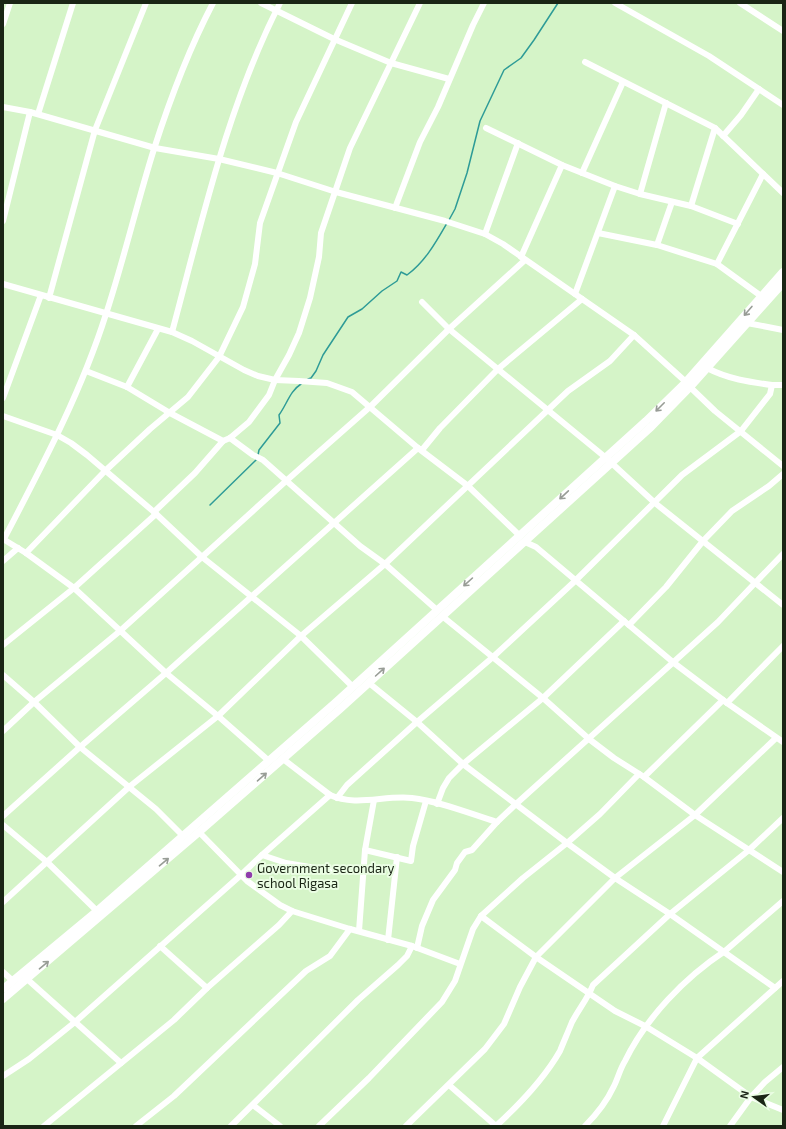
<svg xmlns="http://www.w3.org/2000/svg" width="786" height="1129" font-family="'Exo 2',sans-serif">
  <style>
    .lines { fill: none; stroke-linecap: round; stroke-linejoin: round }
    .stream { stroke: #2e9b97; stroke-width: 1.5 }
    .minor { stroke: #fff; stroke-width: 6 }
    .major { stroke: #fff; stroke-width: 8 }
    .oneway { stroke: #989d96 }
    .poi-dot { fill: #8f3cab; stroke: #eafde3; stroke-width: 1.5 }
    .labels { text-anchor: middle; dominant-baseline: central; stroke-width: 4; stroke-linejoin: round; paint-order: stroke }
    .poi-label { font-size: 13px; fill: #1a2515; stroke: #eafde3; text-anchor: start }
  </style>
  <rect width="100%" height="100%" fill="#d5f4c8"/>
  <g class="lines">
    <!-- stream -->
    <g class="stream">
      <polyline points="449,220 455,209 467,173 480,121 504,70 521,58 534,40 558,3"/>
      <path d="M 308,379 L 311,378 L 316,371 L 323,355 L 348,317 L 362,309 L 382,291 L 397,281 L 401,272 L 407,275 C 425,262 436,242 447,223"/>
      <path d="M 258,455 L 259,450 L 280,423 L 279,415 C 287,404 290,391 301,384"/>
      <polyline points="210,505 256,460"/>
    </g>
    <!-- minor -->
    <g class="minor">
      <polyline points="261,3 334,39 391,63 449,79"/>
      <polyline points="615,3 709,56 783,105"/>
      <polyline points="740,3 783,31"/>
      <polyline points="3,24 10,3"/>
      <polyline points="585,62 715,128 783,193"/>
      <polyline points="3,107 30,112 155,148 219,159 277,173 336,192 445,221 485,234 503,244 634,335 686,382"/>
      <polyline points="38,114 73,3"/>
      <polyline points="486,128 562,165 615,186 640,194 691,206 738,224"/>
      <polyline points="723,136 741,115 759,89"/>
      <polyline points="582,173 623,82"/>
      <polyline points="640,194 666,103"/>
      <polyline points="691,206 715,128"/>
      <polyline points="395,208 420,142 438,107 473,25 484,3"/>
      <polyline points="3,221 30,112"/>
      <polyline points="598,233 657,245 717,264 761,296"/>
      <polyline points="485,234 518,143"/>
      <polyline points="657,245 672,202"/>
      <polyline points="521,257 562,165"/>
      <polyline points="717,264 763,174"/>
      <polyline points="3,284 172,332 192,341 244,370 258,376 275,380 299,381 327,383 352,392 418,448 468,486 520,536"/>
      <polyline points="575,294 615,186"/>
      <polyline points="49,298 95,130 146,3"/>
      <polyline points="422,302 449,329 605,457 655,503 783,605"/>
      <polyline points="747,323 783,330"/>
      <path d="M 172,332 C 202,221 227,107 280,3"/>
      <path d="M 707,368 C 728,379 749,382 772,385"/>
      <polyline points="86,371 127,387 170,413 223,441"/>
      <polyline points="127,387 158,329"/>
      <polyline points="690,387 715,411 783,466"/>
      <polyline points="3,398 41,295"/>
      <polyline points="3,416 57,435 71,443 87,455 154,512 202,557 301,636 353,687"/>
      <polyline points="230,438 253,455 263,460 360,546 385,564 437,610"/>
      <polyline points="422,450 440,428 498,369 582,299"/>
      <polyline points="154,512 195,473 223,441 230,438 249,422 269,395 275,380 289,355 299,333 310,298 319,257 321,233 350,148 420,3"/>
      <polyline points="3,539 26,553 74,588 166,673 218,716 269,761"/>
      <path d="M 4,539 C 42,466 81,393 106,314 C 124,259 137,203 154,149 C 170,99 189,49 213,3"/>
      <polyline points="525,542 536,547 674,663 727,703 783,742"/>
      <polyline points="26,553 105,471 150,429 188,397 219,357 243,307 255,264 260,223 296,122 352,3"/>
      <polyline points="3,561 18,548"/>
      <polyline points="442,616 543,698 589,739 614,758 644,777 695,815 783,872"/>
      <polyline points="629,625 666,587 703,541 732,511 769,486 783,474"/>
      <polyline points="3,645 74,588 156,514"/>
      <polyline points="3,675 34,702 80,747 156,809 183,836"/>
      <polyline points="369,683 417,722 463,764 567,843 615,878 670,914 775,988"/>
      <polyline points="727,703 783,646"/>
      <polyline points="3,731 34,702 120,631 286,481 371,406 449,329 525,260"/>
      <path d="M 283,759 L 330,795 C 356,807 384,795 412,798 C 439,801 471,814 497,822"/>
      <polyline points="644,777 723,700"/>
      <polyline points="337,798 347,785 417,722 493,657 575,581 682,475 741,431 770,394 772,385 783,385"/>
      <polyline points="437,804 443,788 449,778 463,764 543,698 624,621"/>
      <polyline points="3,816 80,747 166,673 418,448"/>
      <polyline points="3,825 47,862 97,911"/>
      <polyline points="199,832 247,881 280,905 292,911 350,929 412,946 460,964"/>
      <polyline points="365,850 411,861 413,846 426,801"/>
      <polyline points="262,855 286,863 333,871"/>
      <polyline points="3,902 129,787 218,716 301,636 385,564 568,391 610,361 634,335"/>
      <polyline points="481,916 536,957 615,1011 645,1026 697,1058 751,1097 783,1110"/>
      <polyline points="359,931 365,850 374,800"/>
      <polyline points="388,940 397,857"/>
      <polyline points="160,946 207,988"/>
      <polyline points="417,948 422,926 433,900 455,870 457,863 465,852 472,850 497,822 516,804 718,622 755,583 783,554"/>
      <polyline points="3,972 13,981"/>
      <polyline points="27,979 121,1063"/>
      <polyline points="3,1076 29,1059 75,1022 241,875 262,855 330,795"/>
      <polyline points="449,1085 496,1126"/>
      <polyline points="253,1105 280,1126"/>
      <polyline points="44,1126 174,1020 207,988 279,925 292,911"/>
      <polyline points="136,1126 174,1096 306,971 330,956 350,929"/>
      <polyline points="231,1126 358,1000 398,965 407,956 412,946"/>
      <polyline points="319,1126 369,1078 442,1002 455,981 473,929 481,916 523,878 567,843 600,814 639,774"/>
      <polyline points="406,1126 485,1049 504,1024 520,987 536,957 615,878 695,815 776,738"/>
      <path d="M 496,1126 C 520,1104 544,1079 560,1051 C 564,1041 568,1032 572,1022 C 579,1009 588,998 593,985 L 670,914 L 749,850 L 783,818"/>
      <path d="M 585,1126 C 596,1115 607,1101 614,1086 C 618,1078 620,1069 625,1061 C 646,1018 684,978 725,951 L 783,901"/>
      <polyline points="663,1126 697,1058 783,981"/>
      <polyline points="730,1126 751,1097 765,1082 783,1067"/>
    </g>
    <!-- major -->
    <g class="major">
      <polyline points="3,989 97,911 335,703 646,421 686,382 783,272"/>
      <polyline points="3,999 199,832 340,709 651,427 690,387 783,283"/>
    </g>
  </g>
  <!-- one-way arrows -->
  <defs><path id="oneway-shaft" d="M-6 0H5M1.5-3L5.5 0L1.5 3" fill="none" stroke-width="1.6" stroke-linecap="round" stroke-linejoin="round"/></defs>
  <g class="oneway">
    <use href="#oneway-shaft" transform="translate(748 311) rotate(131)"/>
    <use href="#oneway-shaft" transform="translate(660 407) rotate(135)"/>
    <use href="#oneway-shaft" transform="translate(564 495) rotate(137)"/>
    <use href="#oneway-shaft" transform="translate(468 582) rotate(138)"/>
    <use href="#oneway-shaft" transform="translate(380 672) rotate(-42)"/>
    <use href="#oneway-shaft" transform="translate(262 777) rotate(-41)"/>
    <use href="#oneway-shaft" transform="translate(164 862) rotate(-40)"/>
    <use href="#oneway-shaft" transform="translate(44 965) rotate(-40)"/>
  </g>
  <!-- markers -->
  <circle class="poi-dot" cx="249" cy="875" r="4"/>
  <g class="labels">
    <!-- poi labels -->
    <g class="poi-label">
      <text x="257" y="868">Government secondary<tspan x="257" dy="15">school Rigasa</tspan></text>
    </g>
  </g>
  <!-- border -->
  <rect width="786" height="1129" fill="none" stroke="#1a2515" stroke-width="8"/>
  <!-- north arrow -->
  <g transform="translate(754 1097) rotate(284)" stroke="#eafde3" stroke-width="3" paint-order="stroke">
  <path d="M0-3L7 15L0 10L-7 15Z" fill="#1a2515"/>
  <text y="-6" font-size="11" font-weight="bold" text-anchor="middle" fill="#1a2515">N</text>
  </g>
</svg>
